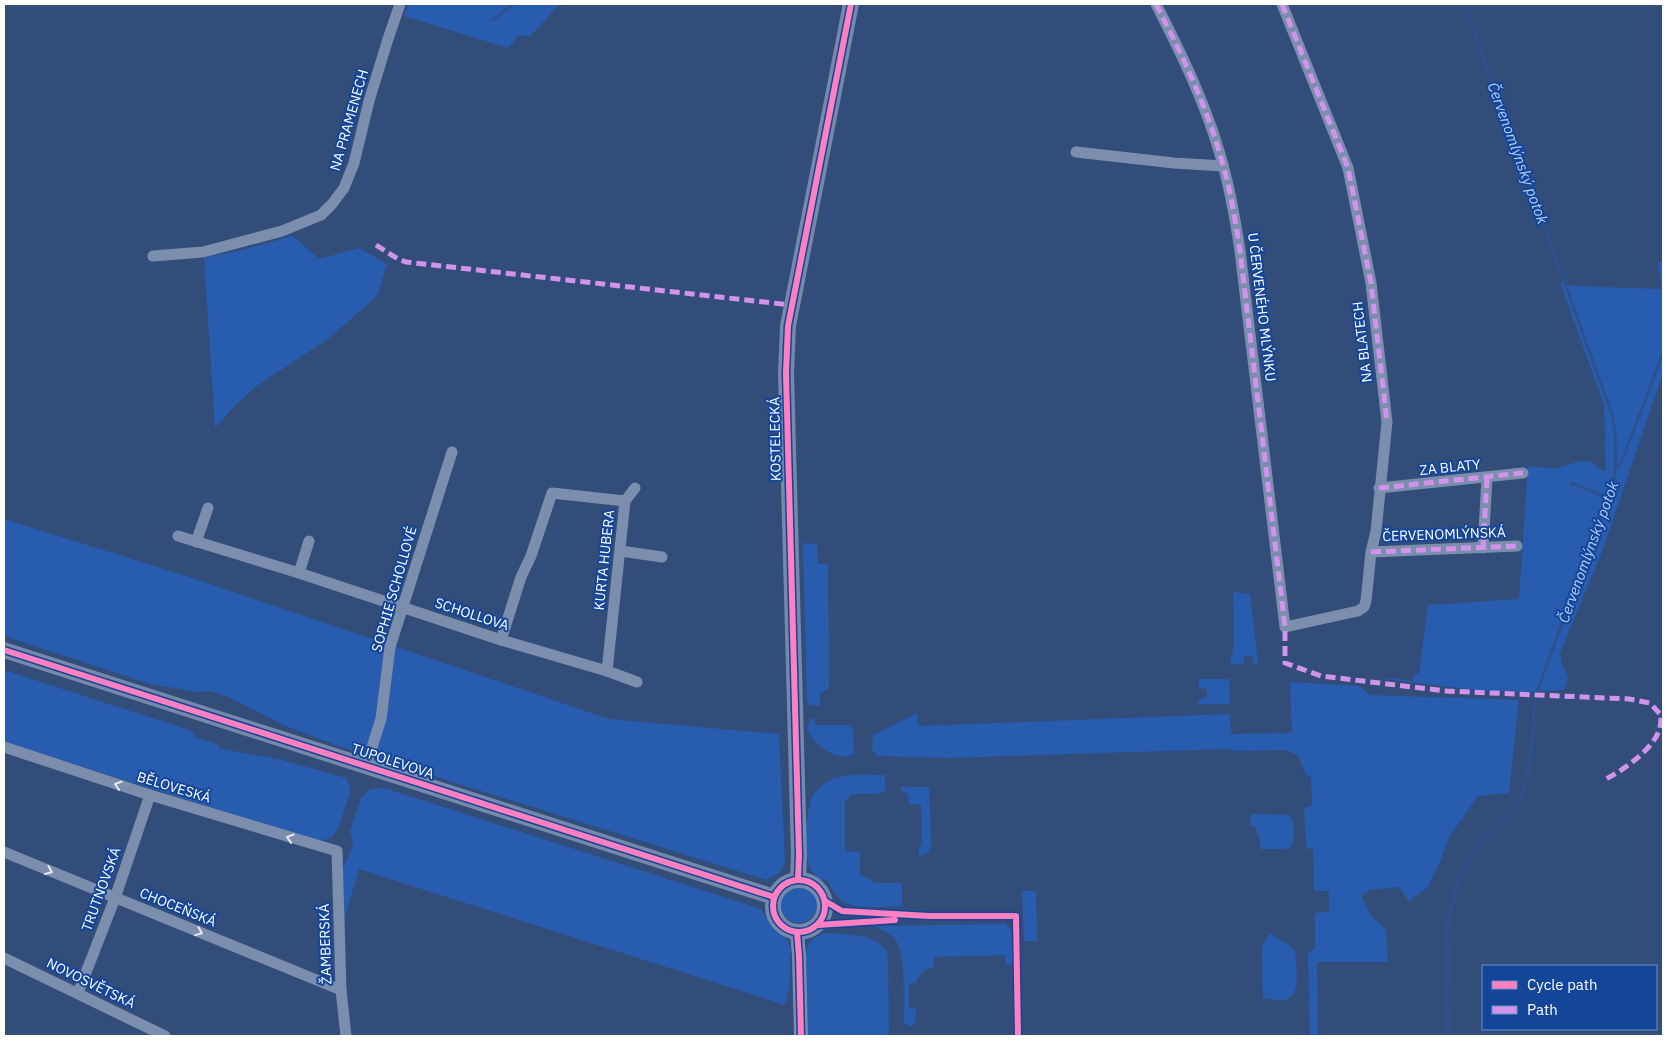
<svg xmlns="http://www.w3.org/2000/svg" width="1667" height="1040" font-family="'IBM Plex Sans',sans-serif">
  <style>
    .green { fill: #285caf }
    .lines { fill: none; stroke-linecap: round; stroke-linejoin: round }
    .stream { stroke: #2d518e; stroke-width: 3 }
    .minor { stroke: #7c8ead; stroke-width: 11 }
    .tertiary { stroke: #7c8ead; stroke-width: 14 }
    .secondary { stroke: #7789a9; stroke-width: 16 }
    .quiet { stroke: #d193ec; stroke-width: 5; stroke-dasharray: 10 5; stroke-linecap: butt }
    .cycleway-casing { stroke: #134599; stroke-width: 9 }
    .cycleway { stroke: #ff80c0; stroke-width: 6 }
    .oneway { stroke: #e5e8ef }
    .labels { text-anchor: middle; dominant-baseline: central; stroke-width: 4; stroke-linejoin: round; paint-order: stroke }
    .street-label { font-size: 14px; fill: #fff; stroke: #134599 }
    .water-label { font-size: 15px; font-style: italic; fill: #b3cffa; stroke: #134599 }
  </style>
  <rect width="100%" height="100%" fill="#324d7a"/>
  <!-- green -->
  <g class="green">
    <polygon points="409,4 560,4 530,36 519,35 508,48 404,16"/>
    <polygon points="293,236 319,259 359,248 387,264 377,296 328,339 255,387 232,409 215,428 204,258 242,250"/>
    <polygon points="1658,262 1663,262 1663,373 1603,549 1560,653 1562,665 1568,677 1564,690 1529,692 1476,690 1383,679 1390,678 1413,681 1414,674 1419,674 1428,605 1519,599 1528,466 1555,469 1580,461 1592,462 1602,471 1606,470 1604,405 1560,282 1573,286 1662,289"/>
    <polygon points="4,519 186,576 609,719 779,734 785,863 779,873 766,880 341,747 286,726 226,696 210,691 198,692 151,684 4,636"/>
    <polygon points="803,543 817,544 818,564 828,564 829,688 820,694 820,706 810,705 807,700"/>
    <polygon points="1233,592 1250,594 1258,664 1253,664 1253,657 1244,656 1244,664 1230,664 1234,645"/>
    <path d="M 4,670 L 195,732 L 193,736 L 219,745 L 218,748 L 282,760 L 346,778 L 351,789 C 347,800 339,832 331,838 C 326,840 320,840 315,840 L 4,742 Z"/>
    <polygon points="1200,679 1229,679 1230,704 1198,704 1199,699 1207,698 1207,689 1199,688 1199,680"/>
    <polygon points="1290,682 1360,686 1369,695 1519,700 1509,793 1478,796 1449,837 1440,862 1427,888 1409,901 1399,887 1370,890 1361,895 1371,916 1386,930 1388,962 1317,962 1318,1036 1310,1036 1308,954 1310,951 1315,949 1315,913 1329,912 1329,891 1314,891 1313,849 1308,849 1306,846 1304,811 1306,807 1312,806 1311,777 1306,775 1298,756 1287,750 1234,751 1229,749 949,758 878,756 872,750 873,735 917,713 919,726 1230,714 1231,734 1292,733"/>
    <path d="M 815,718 L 815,725 L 851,725 L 853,733 L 854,754 C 836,763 815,745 807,729 L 811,719 Z"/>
    <path d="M 885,775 L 885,791 L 876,794 L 852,794 L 845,801 L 845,851 L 860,852 L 860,874 L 876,883 L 902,883 L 902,906 C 886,906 852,911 840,899 C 834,894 831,886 826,879 L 821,880 C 817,877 813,874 811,869 C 803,856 806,811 812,797 C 816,790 824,783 832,779 C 848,773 868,775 885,775 Z"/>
    <path d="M 901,787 L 929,787 L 931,846 C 928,853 926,855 919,856 L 919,846 L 922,846 L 921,805 L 909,804 L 908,794 L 901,790 Z"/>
    <polygon points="376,788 387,789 761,909 775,930 787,939 792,951 790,952 790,983 785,1005 359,869 344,920 343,867 348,858 353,844 350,831 361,798 369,790"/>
    <path d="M 1251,814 L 1290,815 C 1295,822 1295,840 1290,848 L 1285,849 L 1260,849 L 1260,841 L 1255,826 L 1250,826 Z"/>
    <circle cx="799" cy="905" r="18"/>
    <polygon points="1022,891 1036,891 1037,941 1024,941"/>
    <path d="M 1005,924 L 1011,930 L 1013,934 L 1013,960 L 1010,964 L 1006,965 L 1006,955 L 934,957 L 934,967 C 924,969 920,973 916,983 L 909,983 L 909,1008 L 916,1009 C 916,1017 916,1035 904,1022 C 903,1001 907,955 895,939 C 890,933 882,930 875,926 Z"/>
    <path d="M 824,933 C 842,934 885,933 888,957 L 889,1036 L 808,1036 L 806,953 C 807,941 814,938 824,933 Z"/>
    <path d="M 1270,933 L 1293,948 L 1295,953 C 1296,964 1301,993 1288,999 C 1281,1001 1270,999 1263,999 L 1262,947 Z"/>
  </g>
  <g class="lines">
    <!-- stream -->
    <g class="stream">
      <polyline points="493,20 513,4"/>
      <polyline points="1617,468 1622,461 1663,353"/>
      <polyline points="1571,483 1609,498"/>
      <path d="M 1448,1036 L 1447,925 L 1458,880 L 1478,846 L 1520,801 L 1530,763 L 1536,694 L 1612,489 C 1618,461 1617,441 1612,414 L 1464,4"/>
    </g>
    <!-- minor -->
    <g class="minor">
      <path d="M 1156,4 C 1180,51 1204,100 1219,151 C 1229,183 1235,217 1240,251 L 1285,627 L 1358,611 L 1364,607 L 1366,601 L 1371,552 L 1376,531 L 1387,422 L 1371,283 L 1348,168 L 1282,4"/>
      <polyline points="1076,152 1174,163 1223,166"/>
      <polyline points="153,256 203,252 282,231 321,215 332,204 344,188 354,163 369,101 388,39 400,4"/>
      <polyline points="1379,488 1523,473"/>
      <polyline points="178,536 299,573 501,640 607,671 637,682"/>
      <polyline points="196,542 208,508"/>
      <polyline points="1483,548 1487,478"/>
      <polyline points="621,551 662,557"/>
      <polyline points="1371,552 1517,546"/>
      <polyline points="299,573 309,541"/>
      <polyline points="501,640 521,577 531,556 552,493 625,501"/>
      <polyline points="607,671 625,501 635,488"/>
      <polyline points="4,747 150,795 337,851 341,990 346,1036"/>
      <polyline points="366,766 381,719 390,647 452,452"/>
      <polyline points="4,852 341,990"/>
      <polyline points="4,958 165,1036"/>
      <polyline points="78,993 115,898 150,795"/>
    </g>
    <!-- tertiary -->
    <polyline class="tertiary" points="797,932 799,956 801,1036"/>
    <!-- secondary -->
    <g class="secondary">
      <polyline points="4,650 774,897"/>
      <polyline points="798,879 799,855 786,373 788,326 851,4"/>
      <circle cx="799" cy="906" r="26"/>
    </g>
    <!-- quiet -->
    <g class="quiet">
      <path d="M 1156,4 C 1180,51 1204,100 1219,151 C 1229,183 1235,217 1240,251 L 1285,627 L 1285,663 L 1321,676 L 1446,691 L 1629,699 L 1650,703 L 1661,715 C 1661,719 1661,723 1660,727 C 1656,747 1624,770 1606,779"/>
      <polyline points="1282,4 1348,168 1371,283 1387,422"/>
      <polyline points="376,245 398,259 406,262 791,305"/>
      <polyline points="1379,488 1523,473"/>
      <polyline points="1483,548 1487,478"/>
      <polyline points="1371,552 1517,546"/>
    </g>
    <defs>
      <g id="cycleway">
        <polyline points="4,650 774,897"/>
        <polyline points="798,879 799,855 786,373 788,326 851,4"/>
        <circle cx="799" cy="906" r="26"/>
        <polyline points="825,901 842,911 929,916 1016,916 1018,1036"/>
        <polyline points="818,925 895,920"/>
        <polyline points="797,932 799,956 801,1036"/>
      </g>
    </defs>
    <!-- cycleway casing -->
    <use href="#cycleway" class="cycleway-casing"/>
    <!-- cycleway -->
    <use href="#cycleway" class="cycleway"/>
  </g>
  <!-- one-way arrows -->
  <defs><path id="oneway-chevron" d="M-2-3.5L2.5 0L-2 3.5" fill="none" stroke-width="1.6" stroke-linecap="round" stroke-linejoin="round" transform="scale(1.25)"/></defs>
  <g class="oneway">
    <use href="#oneway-chevron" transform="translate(118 785) rotate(-162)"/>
    <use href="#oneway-chevron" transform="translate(290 838) rotate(-163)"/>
    <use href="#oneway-chevron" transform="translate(49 871) rotate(23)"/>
    <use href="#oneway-chevron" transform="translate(199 932) rotate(22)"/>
  </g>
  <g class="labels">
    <!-- street labels -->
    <g class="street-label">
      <text transform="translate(349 120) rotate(-74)">NA PRAMENECH</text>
      <text transform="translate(1262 307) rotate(83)">U ČERVENÉHO MLÝNKU</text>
      <text transform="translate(1362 342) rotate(-97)">NA BLATECH</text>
      <text transform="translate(775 439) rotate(-91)">KOSTELECKÁ</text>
      <text transform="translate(1450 467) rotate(-6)">ZA BLATY</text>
      <text transform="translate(1444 534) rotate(-2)">ČERVENOMLÝNSKÁ</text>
      <text transform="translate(604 560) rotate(-84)">KURTA HUBERA</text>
      <text transform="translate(394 589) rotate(-74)">SOPHIE SCHOLLOVÉ</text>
      <text transform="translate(472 614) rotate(18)">SCHOLLOVA</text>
      <text transform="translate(393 761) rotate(18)">TUPOLEVOVA</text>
      <text transform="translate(174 787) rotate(17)">BĚLOVESKÁ</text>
      <text transform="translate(101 889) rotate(-70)">TRUTNOVSKÁ</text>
      <text transform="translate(178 907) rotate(22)">CHOCEŇSKÁ</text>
      <text transform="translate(325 944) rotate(-92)">ŽAMBERSKÁ</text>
      <text transform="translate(91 983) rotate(26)">NOVOSVĚTSKÁ</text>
    </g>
    <!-- water labels -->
    <g class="water-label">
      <text transform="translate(1518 153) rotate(70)">Červenomlýnský potok</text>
      <text transform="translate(1588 552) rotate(-70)">Červenomlýnský potok</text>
    </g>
  </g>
  <!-- border -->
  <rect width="1667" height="1040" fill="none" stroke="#ffffff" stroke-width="10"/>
  <!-- legend -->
  <rect x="1482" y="965" width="175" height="65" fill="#134599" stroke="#718fc2"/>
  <rect x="1492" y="981" width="25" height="8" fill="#ff80c0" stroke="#718fc2"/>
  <text x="1527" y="990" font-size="15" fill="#ffffff">Cycle path</text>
  <rect x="1492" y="1006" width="25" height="8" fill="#d193ec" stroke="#718fc2"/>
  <text x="1527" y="1015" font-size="15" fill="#ffffff">Path</text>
</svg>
